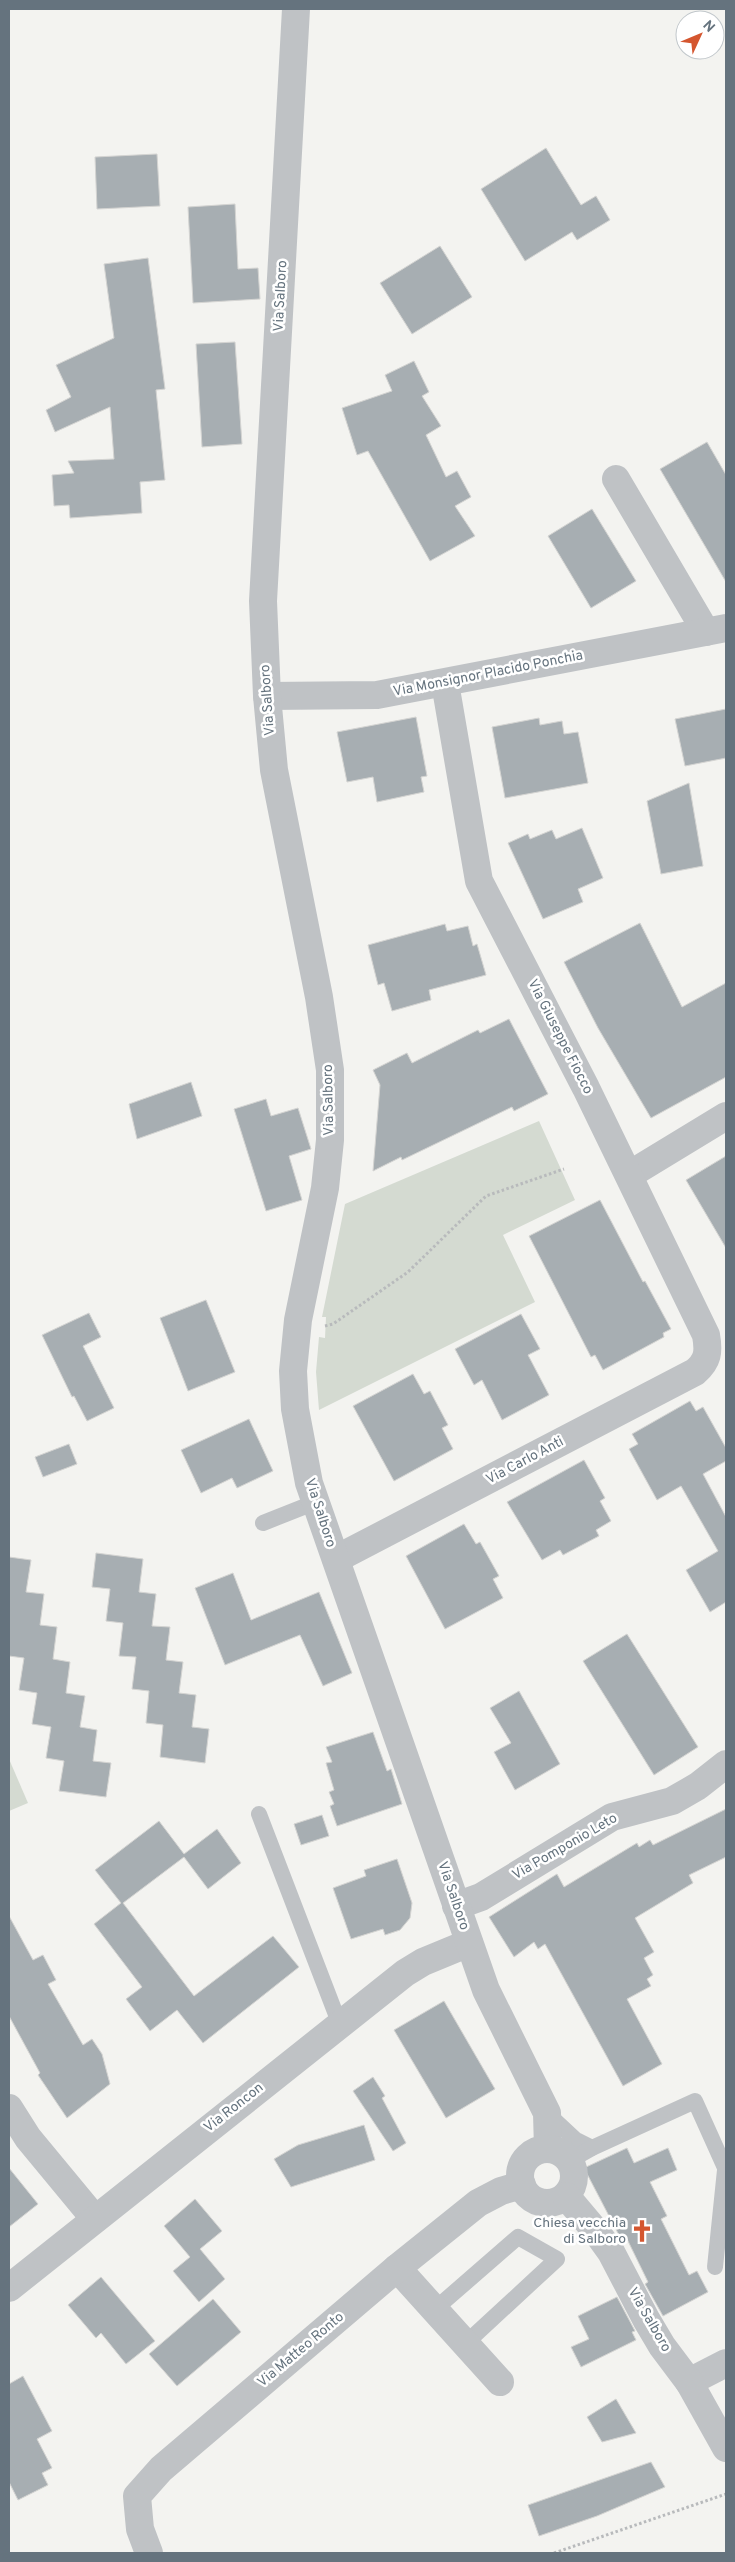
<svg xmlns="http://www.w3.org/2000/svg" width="735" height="2562" font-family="Overpass,sans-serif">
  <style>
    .green { fill: #d4dad1 }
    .building { fill: #a7aeb2; stroke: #d4d4d2 }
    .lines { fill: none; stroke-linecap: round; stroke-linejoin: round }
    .path { stroke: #b8babc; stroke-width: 3; stroke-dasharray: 2.5 2.5; stroke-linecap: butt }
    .service { stroke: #bfc2c5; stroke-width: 16 }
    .minor { stroke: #bfc2c5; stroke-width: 28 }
    .tertiary { stroke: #bfc2c5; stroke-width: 28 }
    .labels { text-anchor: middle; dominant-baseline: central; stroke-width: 5; stroke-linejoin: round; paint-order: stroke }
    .street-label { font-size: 14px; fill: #65737e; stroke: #fff }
    .poi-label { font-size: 14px; fill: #65737e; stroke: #fff; text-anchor: end }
  </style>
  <rect width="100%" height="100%" fill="#f3f3f0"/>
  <!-- green -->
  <g class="green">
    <polygon points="539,1121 575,1200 503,1235 535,1302 319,1410 316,1372 319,1337 325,1338 326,1317 322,1317 345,1204"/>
    <polygon points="9,1759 28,1803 9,1811"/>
  </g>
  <!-- building -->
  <g class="building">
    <polygon points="546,148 581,205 596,196 610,220 577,240 572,232 525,261 481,189"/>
    <polygon points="157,154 160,206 97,209 95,157"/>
    <polygon points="235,204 238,269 258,268 260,299 193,303 188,207"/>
    <polygon points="440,246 472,297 412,334 380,283"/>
    <polygon points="148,258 165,389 156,390 165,480 140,482 142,513 70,518 69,505 54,506 52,475 74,473 68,461 114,459 110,407 55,432 46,410 71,397 56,365 114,338 104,264"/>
    <polygon points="235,342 242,444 202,447 196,344"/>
    <polygon points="414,361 429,392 422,396 441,426 426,435 446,477 457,471 471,497 455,506 475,536 430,561 368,451 357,455 342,408 392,391 385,375"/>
    <polygon points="707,442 726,475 726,582 660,469"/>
    <polygon points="592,509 636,581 591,608 548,536"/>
    <polygon points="726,709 726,758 685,766 675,719"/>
    <polygon points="416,717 427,776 421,777 424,792 377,802 373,777 347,782 337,732"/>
    <polygon points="539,718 540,725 562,721 564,734 578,732 588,783 505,798 492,727"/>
    <polygon points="689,783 703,866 661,874 647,801"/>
    <polygon points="582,828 603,878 578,889 583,902 543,919 508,843 528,834 530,839 552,830 556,839"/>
    <polygon points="640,923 682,1007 726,983 726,1077 651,1118 598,1028 564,962"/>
    <polygon points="445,924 447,931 468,926 473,946 477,944 486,975 429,990 431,1000 392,1011 384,983 378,985 368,945"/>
    <polygon points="509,1019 548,1094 514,1111 512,1107 402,1160 401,1157 373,1171 380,1085 373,1070 407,1053 412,1063 478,1030 480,1033"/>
    <polygon points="191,1082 202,1116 137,1139 129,1104"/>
    <polygon points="266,1099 271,1116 298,1108 311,1149 289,1156 302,1200 266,1211 234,1109"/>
    <polygon points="726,1156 726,1248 686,1180"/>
    <polygon points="600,1200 643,1282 645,1281 671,1329 663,1333 664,1337 603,1370 595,1355 591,1357 529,1236"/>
    <polygon points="206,1300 235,1372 188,1391 160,1318"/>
    <polygon points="89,1313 101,1337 83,1346 114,1408 87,1421 74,1396 72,1397 42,1335"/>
    <polygon points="521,1314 540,1349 528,1355 549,1395 502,1420 482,1380 474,1385 455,1349"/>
    <polygon points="413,1374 424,1394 430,1391 448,1425 442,1428 453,1449 394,1481 353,1406"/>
    <polygon points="690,1401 696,1411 703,1407 726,1448 726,1461 703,1474 726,1517 726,1602 710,1612 686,1570 718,1551 681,1486 657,1500 629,1449 638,1444 632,1434"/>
    <polygon points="249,1419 273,1471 237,1488 232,1478 201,1493 181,1450"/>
    <polygon points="69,1444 77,1464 43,1477 35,1457"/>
    <polygon points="584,1460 605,1498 600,1501 611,1521 596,1530 599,1536 563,1555 560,1550 542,1560 507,1502"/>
    <polygon points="464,1524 476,1544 480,1542 499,1576 493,1579 503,1598 445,1629 406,1556"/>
    <polygon points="96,1553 143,1559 139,1592 156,1594 152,1626 170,1627 166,1660 183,1662 179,1693 196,1695 192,1727 209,1729 205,1763 160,1757 163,1725 146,1723 149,1691 132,1689 136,1657 119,1656 123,1623 106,1621 110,1589 92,1587"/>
    <polygon points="9,1557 31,1560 26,1592 44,1594 40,1625 57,1627 53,1659 70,1662 66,1693 85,1696 80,1727 97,1730 93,1761 111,1763 106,1797 59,1791 64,1761 46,1758 51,1727 32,1724 37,1693 19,1690 24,1658 9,1656"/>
    <polygon points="233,1573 251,1620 319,1592 352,1673 323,1686 300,1635 225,1665 195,1588"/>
    <polygon points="627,1634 698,1747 654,1775 583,1661"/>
    <polygon points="519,1691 560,1764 515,1790 494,1752 511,1743 490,1708"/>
    <polygon points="373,1732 387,1771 391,1769 402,1804 337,1826 330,1806 334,1804 329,1792 334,1790 326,1763 332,1762 326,1747"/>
    <polygon points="726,1809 726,1857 689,1875 693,1883 635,1918 654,1952 644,1958 653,1975 647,1979 651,1986 627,1999 662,2064 623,2086 545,1944 538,1949 534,1942 514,1957 489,1917 557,1874 564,1887 637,1843 639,1847 650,1840 653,1845"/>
    <polygon points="322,1815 329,1836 301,1845 294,1824"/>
    <polygon points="159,1821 184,1854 217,1829 241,1863 208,1889 184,1857 123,1903 194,1996 273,1936 299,1967 203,2043 177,2010 150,2031 126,1999 142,1987 94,1924 121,1903 95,1870"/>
    <polygon points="397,1859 412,1903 410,1918 400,1930 385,1935 383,1929 351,1939 333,1888 366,1876 364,1870"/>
    <polygon points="9,1916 33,1960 43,1955 56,1980 48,1984 83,2045 92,2039 102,2054 110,2084 67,2118 38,2075 40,2073 9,2016"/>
    <polygon points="444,2001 495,2089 446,2118 394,2030"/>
    <polygon points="373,2077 385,2096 382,2098 406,2143 393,2151 353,2091"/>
    <polygon points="364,2125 375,2160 291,2187 274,2159 298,2145"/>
    <polygon points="627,2148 634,2163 668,2148 677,2170 650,2182 667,2216 661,2219 689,2275 697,2271 708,2292 663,2316 645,2284 648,2282 627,2239 623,2242 621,2239 584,2168"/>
    <polygon points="9,2168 38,2204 9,2227"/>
    <polygon points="195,2199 222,2231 200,2249 225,2279 199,2302 173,2271 190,2257 164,2226"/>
    <polygon points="101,2277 155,2341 126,2364 101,2333 96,2338 68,2305"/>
    <polygon points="617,2297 635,2331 632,2332 636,2340 581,2367 571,2347 589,2339 578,2316"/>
    <polygon points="213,2299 241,2332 177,2386 149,2354"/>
    <polygon points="23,2376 52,2431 37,2439 52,2468 42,2473 48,2485 18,2500 9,2482 9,2384"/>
    <polygon points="616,2399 636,2433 602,2442 587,2417"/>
    <polygon points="651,2462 665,2487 597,2516 539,2536 528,2505"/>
  </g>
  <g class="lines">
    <!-- path -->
    <g class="path">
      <polyline points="325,1326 333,1324 408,1272 486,1196 564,1169"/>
      <polyline points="554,2553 726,2494"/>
    </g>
    <!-- service -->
    <g class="service">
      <polyline points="263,1523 316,1502"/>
      <polyline points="259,1814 340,2025"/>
      <polyline points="547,2113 576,2140 592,2148"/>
      <polyline points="569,2161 592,2148 695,2101 726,2170"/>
      <polyline points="715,2267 725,2170"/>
      <polyline points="434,2310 518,2237 557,2259 465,2344"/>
    </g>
    <!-- minor -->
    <g class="minor">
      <polyline points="616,479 706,632"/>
      <polyline points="267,696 377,695 726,628"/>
      <polyline points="629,1175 726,1116"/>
      <path d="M 336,1559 L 695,1372 C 708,1361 709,1352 706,1335 L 586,1088 L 479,881 L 445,683"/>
      <polyline points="456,1906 481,1897 612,1817 672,1801 698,1786 726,1764"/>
      <polyline points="9,2108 28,2138 95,2219"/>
      <polyline points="397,2268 500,2382"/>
      <polyline points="9,2288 405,1973 423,1962 469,1943"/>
      <polyline points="689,2382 726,2363"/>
      <polyline points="149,2553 140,2529 137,2496 161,2469 397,2268 478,2203 501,2191 522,2185"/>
    </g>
    <!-- tertiary -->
    <g class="tertiary">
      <polyline points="296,9 263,601 267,696 274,770 319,997 330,1070 330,1140 325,1188 298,1320 293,1371 295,1409 309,1483 486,1990 547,2113 548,2149"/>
      <circle cx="547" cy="2176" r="27"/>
      <polyline points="566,2196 598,2234 611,2252 646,2319 662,2346 689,2382 726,2448"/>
    </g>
  </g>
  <!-- icons -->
  <defs>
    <symbol id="church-bare" viewBox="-9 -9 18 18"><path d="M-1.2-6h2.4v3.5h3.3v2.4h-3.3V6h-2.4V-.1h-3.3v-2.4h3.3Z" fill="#d4562f" stroke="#fff" stroke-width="2.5" paint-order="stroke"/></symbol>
  </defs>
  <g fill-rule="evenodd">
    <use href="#church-bare" x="626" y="2215" width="32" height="32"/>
  </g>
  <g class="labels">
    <!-- street labels -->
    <g class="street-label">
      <text transform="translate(281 296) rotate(-87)">Via Salboro</text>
      <text transform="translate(488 674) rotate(-11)">Via Monsignor Placido Ponchia</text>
      <text transform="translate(268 700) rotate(-94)">Via Salboro</text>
      <text transform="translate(560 1037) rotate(63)">Via Giuseppe Fiocco</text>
      <text transform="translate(329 1100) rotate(-91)">Via Salboro</text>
      <text transform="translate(525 1461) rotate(-28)">Via Carlo Anti</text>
      <text transform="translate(320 1513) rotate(72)">Via Salboro</text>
      <text transform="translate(565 1847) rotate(-30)">Via Pomponio Leto</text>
      <text transform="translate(453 1896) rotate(71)">Via Salboro</text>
      <text transform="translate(234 2108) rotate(-38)">Via Roncon</text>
      <text transform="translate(649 2320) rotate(60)">Via Salboro</text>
      <text transform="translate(301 2350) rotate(-40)">Via Matteo Ronto</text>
    </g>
    <!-- poi labels -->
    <g class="poi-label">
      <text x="626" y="2223">Chiesa vecchia<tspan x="626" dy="16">di Salboro</tspan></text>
    </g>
  </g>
  <!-- border -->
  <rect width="735" height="2562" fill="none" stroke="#65737e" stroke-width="20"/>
  <!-- north arrow -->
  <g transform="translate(700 35) rotate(46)"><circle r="24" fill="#ffffff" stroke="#c1c7cb"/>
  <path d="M0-4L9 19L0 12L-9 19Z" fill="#d4562f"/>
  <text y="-8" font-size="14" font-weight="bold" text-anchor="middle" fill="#65737e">N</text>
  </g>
</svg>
